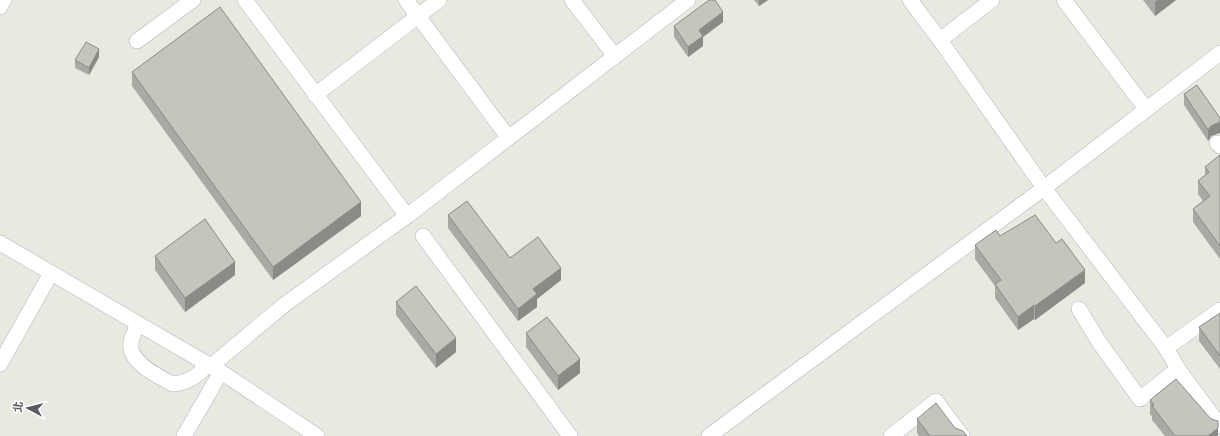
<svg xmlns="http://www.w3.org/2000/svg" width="1220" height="436" font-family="'Public Sans','Noto Sans TC',sans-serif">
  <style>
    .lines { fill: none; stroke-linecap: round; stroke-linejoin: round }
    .minor-casing { stroke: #b4b3ba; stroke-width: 16 }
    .minor { stroke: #fff; stroke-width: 15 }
    .wall { fill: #a9aaa3 }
    .shaded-wall { fill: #898b84 }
    .building { fill: #c4c6bd; stroke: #898b84 }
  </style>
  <rect width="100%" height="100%" fill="#e8eae1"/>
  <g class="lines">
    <defs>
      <g id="minor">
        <polyline points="245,0 407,216"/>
        <polyline points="406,0 508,137"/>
        <polyline points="572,0 614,55"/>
        <polyline points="910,0 940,40 1044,188 1166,348 1178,369 1220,426"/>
        <polyline points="1064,0 1146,109"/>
        <polyline points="0,7 4,0"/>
        <polyline points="940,40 992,0"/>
        <polyline points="137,41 193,0"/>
        <polyline points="315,95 439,0"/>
        <polyline points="1217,143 1220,146"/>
        <polyline points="423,236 570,436"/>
        <polyline points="0,243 221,372 317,436"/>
        <polyline points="1079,309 1099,342 1140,399 1178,369"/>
        <path d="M 138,324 C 136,329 132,336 131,342 C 127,362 159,377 173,384 C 189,382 198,376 208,364"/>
        <polyline points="1166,348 1220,310"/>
        <polyline points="0,364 51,273"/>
        <polyline points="211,366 284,305 407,216 688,0"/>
        <polyline points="184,436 221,372"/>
        <polyline points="709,436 1044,188 1220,53"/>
        <polyline points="891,436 936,401 962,436"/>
      </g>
    </defs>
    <!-- minor casing -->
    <use href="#minor" class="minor-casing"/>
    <!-- minor -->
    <use href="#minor" class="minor"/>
  </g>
  <!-- wall -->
  <g class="wall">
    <polygon points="754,0 768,0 759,6"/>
    <polygon points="1143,0 1176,0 1155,16"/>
    <polygon points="723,22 703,37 703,46 688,57 674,37 674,26"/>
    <polygon points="99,57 89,75 75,68 75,60"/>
    <polygon points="132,72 361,216 273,280 132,86"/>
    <polygon points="1184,94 1220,118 1220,133 1211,136 1208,141 1184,105"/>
    <polygon points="1220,155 1220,259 1193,222 1193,209 1203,201 1198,194 1198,181 1205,175 1205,167"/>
    <polygon points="448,215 510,258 561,280 537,299 537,307 518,321 448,228"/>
    <polygon points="1000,236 1085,283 1035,320 1034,319 1018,330 995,298 995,286 975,259 975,245"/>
    <polygon points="155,256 235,275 185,312 155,270"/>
    <polygon points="396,302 456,352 436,368 396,315"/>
    <polygon points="1220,313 1220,369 1199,341 1199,327"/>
    <polygon points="526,333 580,373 558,390 526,347"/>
    <polygon points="1150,400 1218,436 1165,436 1152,420 1152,417 1150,414"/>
    <polygon points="917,419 955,428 967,436 919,436 917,433"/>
  </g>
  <!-- shaded-wall -->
  <g class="shaded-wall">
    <polygon points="759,0 768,0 759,6"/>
    <polygon points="1158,0 1176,0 1155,16 1155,2"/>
    <polygon points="723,12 723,22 703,37 703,46 688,57 688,47 699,30"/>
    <polygon points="99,49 99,57 89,75 89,68"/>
    <polygon points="1220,122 1220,133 1211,136 1208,141 1208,130 1211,126"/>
    <polygon points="361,202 361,216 273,280 273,267"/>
    <polygon points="235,262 235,275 185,312 185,298"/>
    <polygon points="561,268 561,280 537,299 537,307 518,321 518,309 533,289"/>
    <polygon points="1085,270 1085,283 1035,320 1035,306"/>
    <polygon points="1034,305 1034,319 1018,330 1018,317"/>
    <polygon points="456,338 456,352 436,368 436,354"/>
    <polygon points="580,359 580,373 558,390 558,376"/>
    <polygon points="1218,428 1218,436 1208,436"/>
  </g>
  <!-- building -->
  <g class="building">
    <polygon points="709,0 715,0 723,12 699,30 703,36 688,47 674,26"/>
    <polygon points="220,7 361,202 273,267 132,72"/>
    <polygon points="86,42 99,49 89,68 75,60"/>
    <polygon points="1197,85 1220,118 1220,122 1211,126 1208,130 1184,94"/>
    <polygon points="1220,155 1220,246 1193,209 1210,196 1198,181 1209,172 1205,167"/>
    <polygon points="467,201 510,258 538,237 561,268 533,289 537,294 518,309 448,215"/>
    <polygon points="1035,215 1056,243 1062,239 1085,270 1035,306 1034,305 1018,317 995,284 1001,280 975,245 996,230 1000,236"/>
    <polygon points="205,219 235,262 185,298 155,256"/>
    <polygon points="416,286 456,338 436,354 396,302"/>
    <polygon points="1220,313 1220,356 1199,327"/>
    <polygon points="547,317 580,359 558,376 526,333"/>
    <polygon points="1176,379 1211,419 1218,421 1218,428 1208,436 1175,436 1152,406 1154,405 1150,400"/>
    <polygon points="936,403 955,428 963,431 967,436 930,436 917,419"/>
  </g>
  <!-- north arrow -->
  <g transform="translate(28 408) rotate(277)" stroke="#ffffff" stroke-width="3" paint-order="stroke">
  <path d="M0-3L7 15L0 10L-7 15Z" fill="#5a5960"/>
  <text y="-6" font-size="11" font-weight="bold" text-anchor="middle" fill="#5a5960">北</text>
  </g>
</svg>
